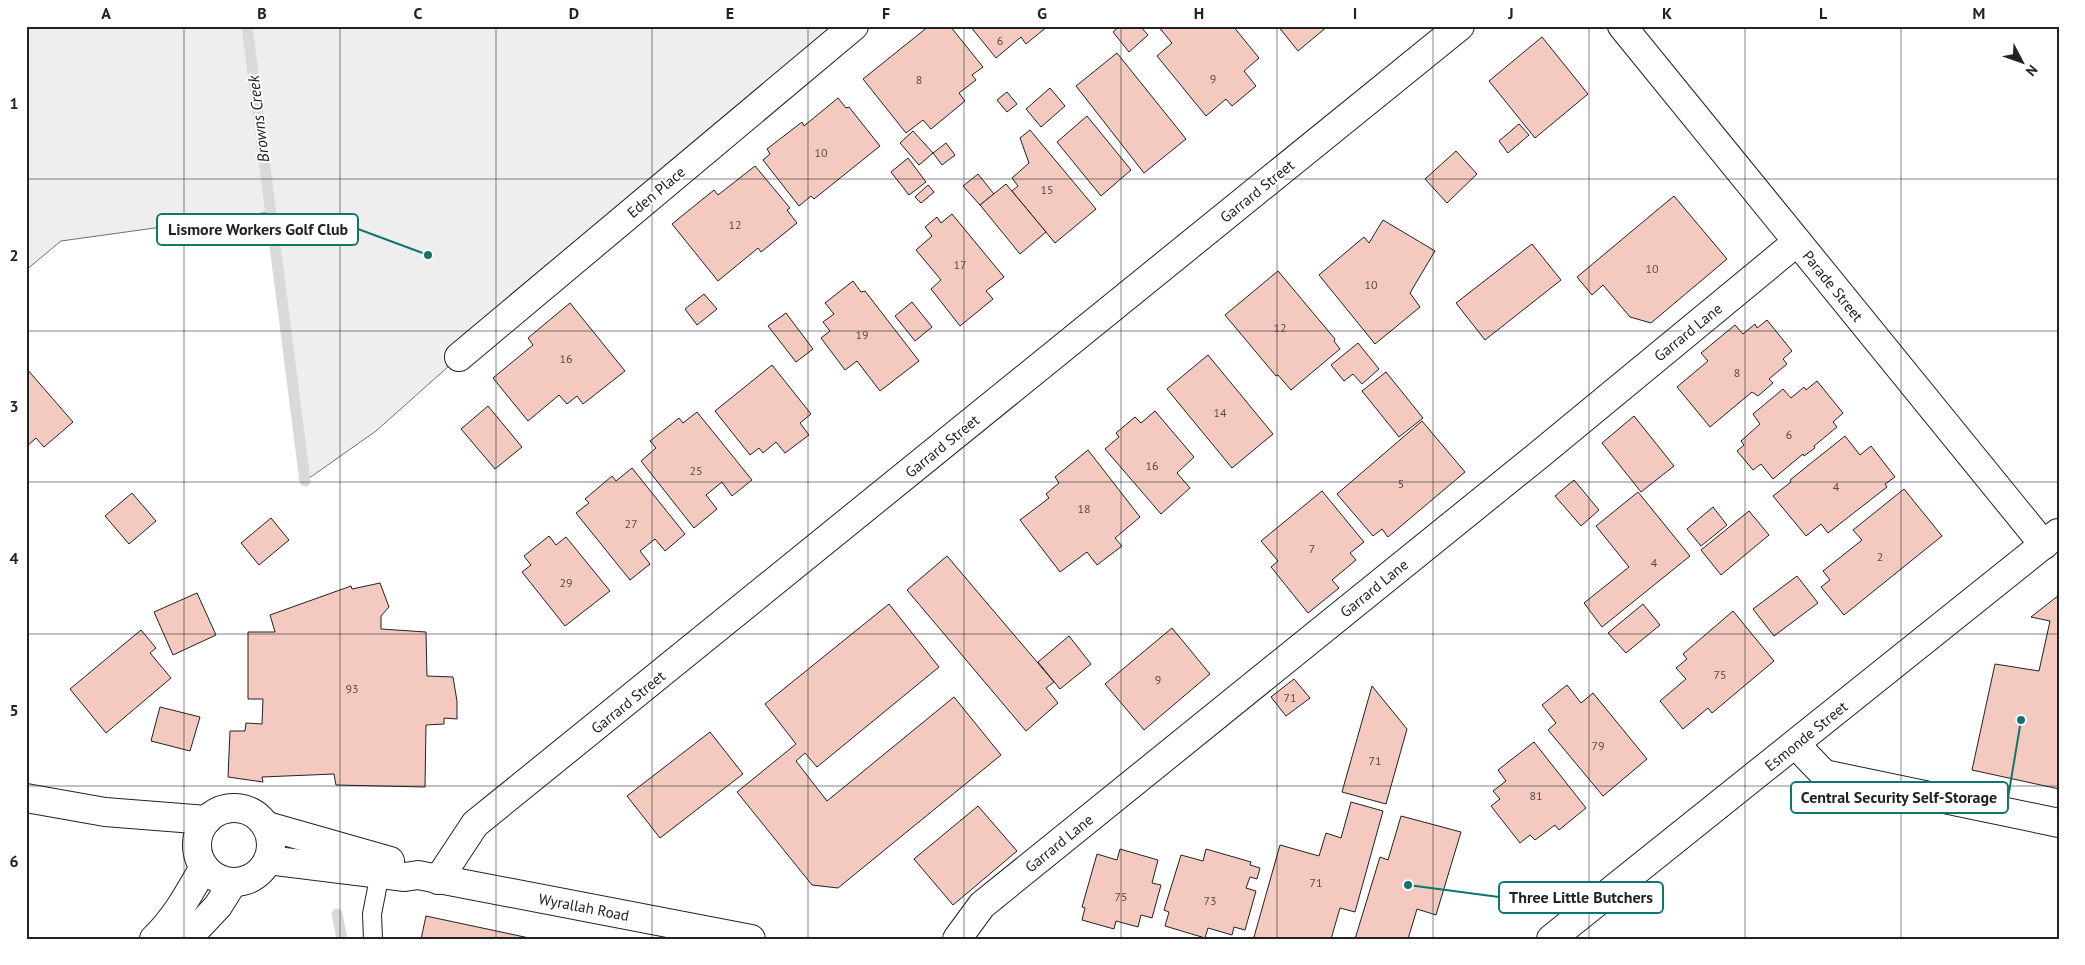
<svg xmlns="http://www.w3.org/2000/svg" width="2085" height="965" font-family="'PT Sans',sans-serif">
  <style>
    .green { fill: #eee; stroke: #6f6f6f }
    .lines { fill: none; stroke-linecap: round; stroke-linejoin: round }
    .stream { stroke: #d9d9d9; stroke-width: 11 }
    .building { fill: #f3c9c0; stroke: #222 }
    .lane-casing { stroke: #222; stroke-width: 20 }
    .street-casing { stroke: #222; stroke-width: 30 }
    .secondary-casing { stroke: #222; stroke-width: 30 }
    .lane { stroke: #fff; stroke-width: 18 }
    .street { stroke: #fff; stroke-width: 28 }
    .secondary { stroke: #fff; stroke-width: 28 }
    .grid { fill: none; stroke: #222; stroke-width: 1; stroke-opacity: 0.55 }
    .labels { text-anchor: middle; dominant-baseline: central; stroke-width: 4; stroke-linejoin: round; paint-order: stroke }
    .number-label { font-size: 12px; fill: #564c4a }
    .street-label { font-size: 15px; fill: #222; stroke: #fff }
    .water-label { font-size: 16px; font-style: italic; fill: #222; stroke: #fff }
    .leader { fill: none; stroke: #0f766e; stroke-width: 2 }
    .callout-dot { fill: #0f766e; stroke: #fff; stroke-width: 2 }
    .callout { fill: #fff; stroke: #0f766e; stroke-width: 2 }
    .callout-label { font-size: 16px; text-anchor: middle; font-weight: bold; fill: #222 }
    .neatline { fill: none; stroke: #222; stroke-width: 2 }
    .grid-label { font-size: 16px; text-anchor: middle; font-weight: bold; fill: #222 }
  </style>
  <rect width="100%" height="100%" fill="#fff"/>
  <!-- green -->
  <polygon class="green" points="26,26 854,26 459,357 376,431 305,481 270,212 61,241 26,270"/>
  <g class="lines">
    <!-- stream -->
    <g class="stream">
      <polyline points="247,26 305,481"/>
      <polyline points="337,914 342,939"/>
    </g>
  </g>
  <!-- building -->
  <g class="building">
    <polygon points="929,26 950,26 983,67 972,75 976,80 959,93 965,101 931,129 923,120 906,133 863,79"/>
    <polygon points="970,26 1048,26 1026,44 1021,37 996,58"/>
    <polygon points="1120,26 1140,26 1148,35 1129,52 1113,32"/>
    <polygon points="1158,26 1233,26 1259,58 1244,71 1256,86 1232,106 1226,99 1206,116 1157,56 1172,43"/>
    <polygon points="1278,26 1328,26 1298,51"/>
    <polygon points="1542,37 1588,94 1535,138 1489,81"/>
    <polygon points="1117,53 1186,139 1144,173 1076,86"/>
    <polygon points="1050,88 1065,106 1041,127 1026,109"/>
    <polygon points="1007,92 1017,104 1007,112 997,100"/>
    <polygon points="838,98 846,108 849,107 880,146 814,199 811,196 799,206 763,160 770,154 767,149 802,122 804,126"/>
    <polygon points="1087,116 1131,170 1101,196 1057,142"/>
    <polygon points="1519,124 1529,135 1508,153 1499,141"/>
    <polygon points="1030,130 1096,209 1055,243 1012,191 1018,186 1012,178 1029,163 1020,138"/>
    <polygon points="913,131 933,153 919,165 900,143"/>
    <polygon points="946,143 955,155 942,165 933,153"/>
    <polygon points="1456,151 1477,174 1447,203 1425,179"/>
    <polygon points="908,158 926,182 909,195 891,172"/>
    <polygon points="755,166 790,208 787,210 797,223 761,252 758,248 718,281 672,224 714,190 718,195"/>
    <polygon points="978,174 994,194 980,205 963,186"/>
    <polygon points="1006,184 1046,232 1020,254 980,205"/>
    <polygon points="928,185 934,192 921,203 915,197"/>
    <polygon points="1674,196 1727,259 1651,323 1630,317 1603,285 1592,295 1577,277"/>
    <polygon points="952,214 1004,277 986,291 993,299 960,326 931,289 941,280 916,250 932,236 925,227 937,217 941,223"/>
    <polygon points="1383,220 1435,251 1410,293 1420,307 1375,344 1319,275 1364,237 1369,243"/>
    <polygon points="1532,244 1561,280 1485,340 1456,303"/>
    <polygon points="1278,271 1335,339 1334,341 1340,349 1291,390 1278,375 1276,376 1225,315"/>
    <polygon points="853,281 861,292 865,291 919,361 880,391 857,361 845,370 821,338 830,331 823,322 834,314 825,303"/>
    <polygon points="704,294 717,309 697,325 685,309"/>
    <polygon points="912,302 932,327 915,341 895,316"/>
    <polygon points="570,303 625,371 583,404 577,396 567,404 559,395 528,421 493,378 533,345 528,338"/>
    <polygon points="786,313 813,349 796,362 768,326"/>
    <polygon points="1767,320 1792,351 1783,359 1787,364 1769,379 1773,383 1758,396 1752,392 1710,427 1677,387 1708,361 1701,353 1735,325 1743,334 1755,324 1757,328"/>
    <polygon points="1358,343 1379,369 1362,384 1353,374 1344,381 1331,365"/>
    <polygon points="1208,355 1273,434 1232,468 1167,389"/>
    <polygon points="772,365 811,414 800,423 809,435 785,453 776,442 763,453 759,448 750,455 715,411"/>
    <polygon points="26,368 73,422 44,447 36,438 26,447"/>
    <polygon points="1386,372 1423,418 1399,437 1362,391"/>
    <polygon points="1817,381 1843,413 1833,422 1837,427 1814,446 1815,448 1804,456 1803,454 1773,479 1761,464 1753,470 1737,451 1744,445 1741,441 1760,424 1753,414 1783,389 1791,398 1804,387 1806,390"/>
    <polygon points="488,406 522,447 495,469 461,429"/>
    <polygon points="1155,411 1194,457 1177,473 1190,488 1161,514 1105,449 1119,437 1116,433 1135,417 1141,423"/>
    <polygon points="697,412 752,480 732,496 722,482 706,495 717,509 694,528 641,461 656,448 650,441 679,418 683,423"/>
    <polygon points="1634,416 1674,466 1641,492 1602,443"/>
    <polygon points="1422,421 1465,472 1388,537 1382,529 1373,536 1337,494"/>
    <polygon points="1845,436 1860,455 1871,446 1895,477 1885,484 1887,487 1828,533 1821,524 1806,536 1773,496 1791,482 1790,480"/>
    <polygon points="1088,450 1140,517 1115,538 1122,546 1097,565 1087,552 1060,572 1020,520 1049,498 1046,494 1059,483 1055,477"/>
    <polygon points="632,468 685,534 665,551 655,539 640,551 650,564 630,580 576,513 589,503 585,499 612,476 616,481"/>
    <polygon points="1574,480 1599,510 1581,526 1555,496"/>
    <polygon points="1904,489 1942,536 1844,615 1821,587 1830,580 1823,571 1862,540 1853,530"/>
    <polygon points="1322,491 1364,542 1350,553 1356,560 1332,580 1339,588 1308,613 1271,567 1278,561 1261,541"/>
    <polygon points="1638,492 1690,556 1602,627 1584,603 1629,567 1596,526"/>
    <polygon points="132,493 156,521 129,544 105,516"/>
    <polygon points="1713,507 1727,525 1701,546 1687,529"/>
    <polygon points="1749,511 1769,535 1721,575 1701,550"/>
    <polygon points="271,518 289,540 259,565 241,543"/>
    <polygon points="549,536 556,545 566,537 610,591 565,626 522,572 531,565 524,556"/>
    <polygon points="947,556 1054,682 1046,688 1058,703 1026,731 907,590"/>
    <polygon points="1797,576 1818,603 1774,636 1753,609"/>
    <polygon points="380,583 389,607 381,616 381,629 426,632 427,676 453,677 457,701 457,719 444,718 444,724 426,725 425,787 336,785 334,774 262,777 263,782 228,777 230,731 245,731 246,723 262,724 263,699 248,699 248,632 275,632 270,615 351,586 352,589"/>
    <polygon points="197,593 216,635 173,655 154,612"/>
    <polygon points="2059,595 2059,789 1972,770 1995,664 2039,671 2050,621 2031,617"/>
    <polygon points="889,604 939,667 817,767 805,753 796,761 827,801 954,697 1001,755 838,888 812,885 737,792 796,744 765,704"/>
    <polygon points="1643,604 1660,625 1626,653 1608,633"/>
    <polygon points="1733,611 1774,661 1712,713 1708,708 1683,729 1660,701 1686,679 1676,668 1687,659 1683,654"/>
    <polygon points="1172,628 1210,674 1144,730 1105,684"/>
    <polygon points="141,630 156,648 150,653 171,678 106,733 70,689"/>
    <polygon points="1069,636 1091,664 1060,689 1038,662"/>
    <polygon points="1294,679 1310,698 1286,716 1271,697"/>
    <polygon points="1567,685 1581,703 1593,693 1647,759 1603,796 1548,730 1556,723 1542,705"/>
    <polygon points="1372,686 1407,729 1386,804 1342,792"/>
    <polygon points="160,707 200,717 190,751 151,741"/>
    <polygon points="710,732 743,774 660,838 627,796"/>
    <polygon points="1534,742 1586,808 1559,830 1555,825 1535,840 1530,835 1520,843 1491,806 1500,799 1493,791 1506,781 1498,770"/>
    <polygon points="1351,802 1383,811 1355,912 1340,908 1331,939 1261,939 1254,937 1280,845 1319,856 1326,833 1341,838"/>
    <polygon points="978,806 1017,851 953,905 914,859"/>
    <polygon points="1401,816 1461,832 1436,915 1417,909 1408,939 1355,939 1380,857 1388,860"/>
    <polygon points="1120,849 1158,860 1152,883 1161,885 1152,918 1141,915 1138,927 1116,921 1114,929 1082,920 1085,908 1082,907 1097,854 1117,860"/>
    <polygon points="1206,849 1251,862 1250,865 1260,868 1257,879 1250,877 1246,888 1256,891 1245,930 1234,927 1232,935 1208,928 1205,938 1165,926 1169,912 1164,910 1181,855 1203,861"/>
    <polygon points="426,916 534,939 421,939"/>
  </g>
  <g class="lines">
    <defs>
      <polyline id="lane" points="373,939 372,914 380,873"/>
      <g id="street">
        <polyline points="1622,26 2044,545"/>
        <polyline points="459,357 854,26"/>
        <polyline points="1796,745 1824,774 2059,823"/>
        <polyline points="438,880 475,824 1460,26"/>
        <polyline points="957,939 982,905 1540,454 1797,242"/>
        <polyline points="1551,939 2058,533"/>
      </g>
      <g id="secondary">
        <polyline points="26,798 105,812 207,820"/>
        <circle cx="234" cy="845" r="37"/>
        <polyline points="267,826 390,861"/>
        <polyline points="268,860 405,877 418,875 751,939"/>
        <path d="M 154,939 C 176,918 189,893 204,867"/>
        <polyline points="187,939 218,906 233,882"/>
      </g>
    </defs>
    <!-- lane casing -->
    <use href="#lane" class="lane-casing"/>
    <!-- street casing -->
    <use href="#street" class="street-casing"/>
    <!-- secondary casing -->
    <use href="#secondary" class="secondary-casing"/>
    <!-- lane -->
    <use href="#lane" class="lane"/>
    <!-- street -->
    <use href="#street" class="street"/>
    <!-- secondary -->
    <use href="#secondary" class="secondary"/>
  </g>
  <!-- grid -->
  <path class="grid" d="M 184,26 L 184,939M 340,26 L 340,939M 496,26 L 496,939M 652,26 L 652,939M 808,26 L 808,939M 964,26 L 964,939M 1121,26 L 1121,939M 1277,26 L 1277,939M 1433,26 L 1433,939M 1589,26 L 1589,939M 1745,26 L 1745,939M 1901,26 L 1901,939M 26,179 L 2059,179M 26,331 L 2059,331M 26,482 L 2059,482M 26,634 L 2059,634M 26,786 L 2059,786"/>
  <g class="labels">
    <!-- number labels -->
    <g class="number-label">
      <text x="1000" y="40">6</text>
      <text x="1213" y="78">9</text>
      <text x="919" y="79">8</text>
      <text x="821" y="152">10</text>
      <text x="1047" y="189">15</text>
      <text x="735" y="224">12</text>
      <text x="960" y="264">17</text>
      <text x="1652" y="268">10</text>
      <text x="1371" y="284">10</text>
      <text x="1280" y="327">12</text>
      <text x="862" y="334">19</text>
      <text x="566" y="358">16</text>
      <text x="1737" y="372">8</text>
      <text x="1220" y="412">14</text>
      <text x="1789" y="434">6</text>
      <text x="1152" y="465">16</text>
      <text x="696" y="470">25</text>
      <text x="1401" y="483">5</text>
      <text x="1836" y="486">4</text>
      <text x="1084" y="508">18</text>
      <text x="631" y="523">27</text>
      <text x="1312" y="548">7</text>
      <text x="1880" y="556">2</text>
      <text x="1654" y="562">4</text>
      <text x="566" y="582">29</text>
      <text x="1720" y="674">75</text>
      <text x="1158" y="679">9</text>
      <text x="352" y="688">93</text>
      <text x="1290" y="697">71</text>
      <text x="1598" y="745">79</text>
      <text x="1375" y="760">71</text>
      <text x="1536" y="795">81</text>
      <text x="1316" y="882">71</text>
      <text x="1121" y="896">75</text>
      <text x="1210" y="900">73</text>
    </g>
    <!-- street labels -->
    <g class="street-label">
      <text transform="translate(1257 191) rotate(-39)">Garrard Street</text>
      <text transform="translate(656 192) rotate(-40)">Eden Place</text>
      <text transform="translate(1833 286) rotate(51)">Parade Street</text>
      <text transform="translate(1688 332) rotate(-39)">Garrard Lane</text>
      <text transform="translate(942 446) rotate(-39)">Garrard Street</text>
      <text transform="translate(1374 588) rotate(-39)">Garrard Lane</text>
      <text transform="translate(628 702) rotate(-39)">Garrard Street</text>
      <text transform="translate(1806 736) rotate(-39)">Esmonde Street</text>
      <text transform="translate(1059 843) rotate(-39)">Garrard Lane</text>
      <text transform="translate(584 907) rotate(11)">Wyrallah Road</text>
    </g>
    <!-- water labels -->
    <g class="water-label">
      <text transform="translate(258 119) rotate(-97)">Browns Creek</text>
    </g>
  </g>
  <!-- callouts -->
  <path class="leader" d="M428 255L358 229M2021 720L2008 798M1408 885L1499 897"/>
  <g class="callout-dot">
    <circle cx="428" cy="255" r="5"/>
    <circle cx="2021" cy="720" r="5"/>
    <circle cx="1408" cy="885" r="5"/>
  </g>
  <g class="callout">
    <rect x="157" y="214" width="201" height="31" rx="5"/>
    <rect x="1791" y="782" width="217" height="31" rx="5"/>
    <rect x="1499" y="882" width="164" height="31" rx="5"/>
  </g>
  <g class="callout-label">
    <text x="258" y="235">Lismore Workers Golf Club</text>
    <text x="1899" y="803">Central Security Self-Storage</text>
    <text x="1581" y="903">Three Little Butchers</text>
  </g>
  <!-- border -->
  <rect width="2085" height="965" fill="none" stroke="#ffffff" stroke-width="55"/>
  <!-- north arrow -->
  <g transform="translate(2022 62) rotate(131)" stroke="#ffffff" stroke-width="4" paint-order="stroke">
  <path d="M0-4L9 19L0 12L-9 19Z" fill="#222222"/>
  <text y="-8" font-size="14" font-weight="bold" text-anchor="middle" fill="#222222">N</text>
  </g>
  <rect x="28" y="28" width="2030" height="910" class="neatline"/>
  <g class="grid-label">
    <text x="106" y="19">A</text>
    <text x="262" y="19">B</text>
    <text x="418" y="19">C</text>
    <text x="574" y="19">D</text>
    <text x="730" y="19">E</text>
    <text x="886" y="19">F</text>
    <text x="1042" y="19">G</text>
    <text x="1199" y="19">H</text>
    <text x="1355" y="19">I</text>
    <text x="1511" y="19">J</text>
    <text x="1667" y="19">K</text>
    <text x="1823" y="19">L</text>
    <text x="1979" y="19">M</text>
    <text x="14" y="109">1</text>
    <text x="14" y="261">2</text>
    <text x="14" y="412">3</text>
    <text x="14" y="564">4</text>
    <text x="14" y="716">5</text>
    <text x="14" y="867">6</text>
  </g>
</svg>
